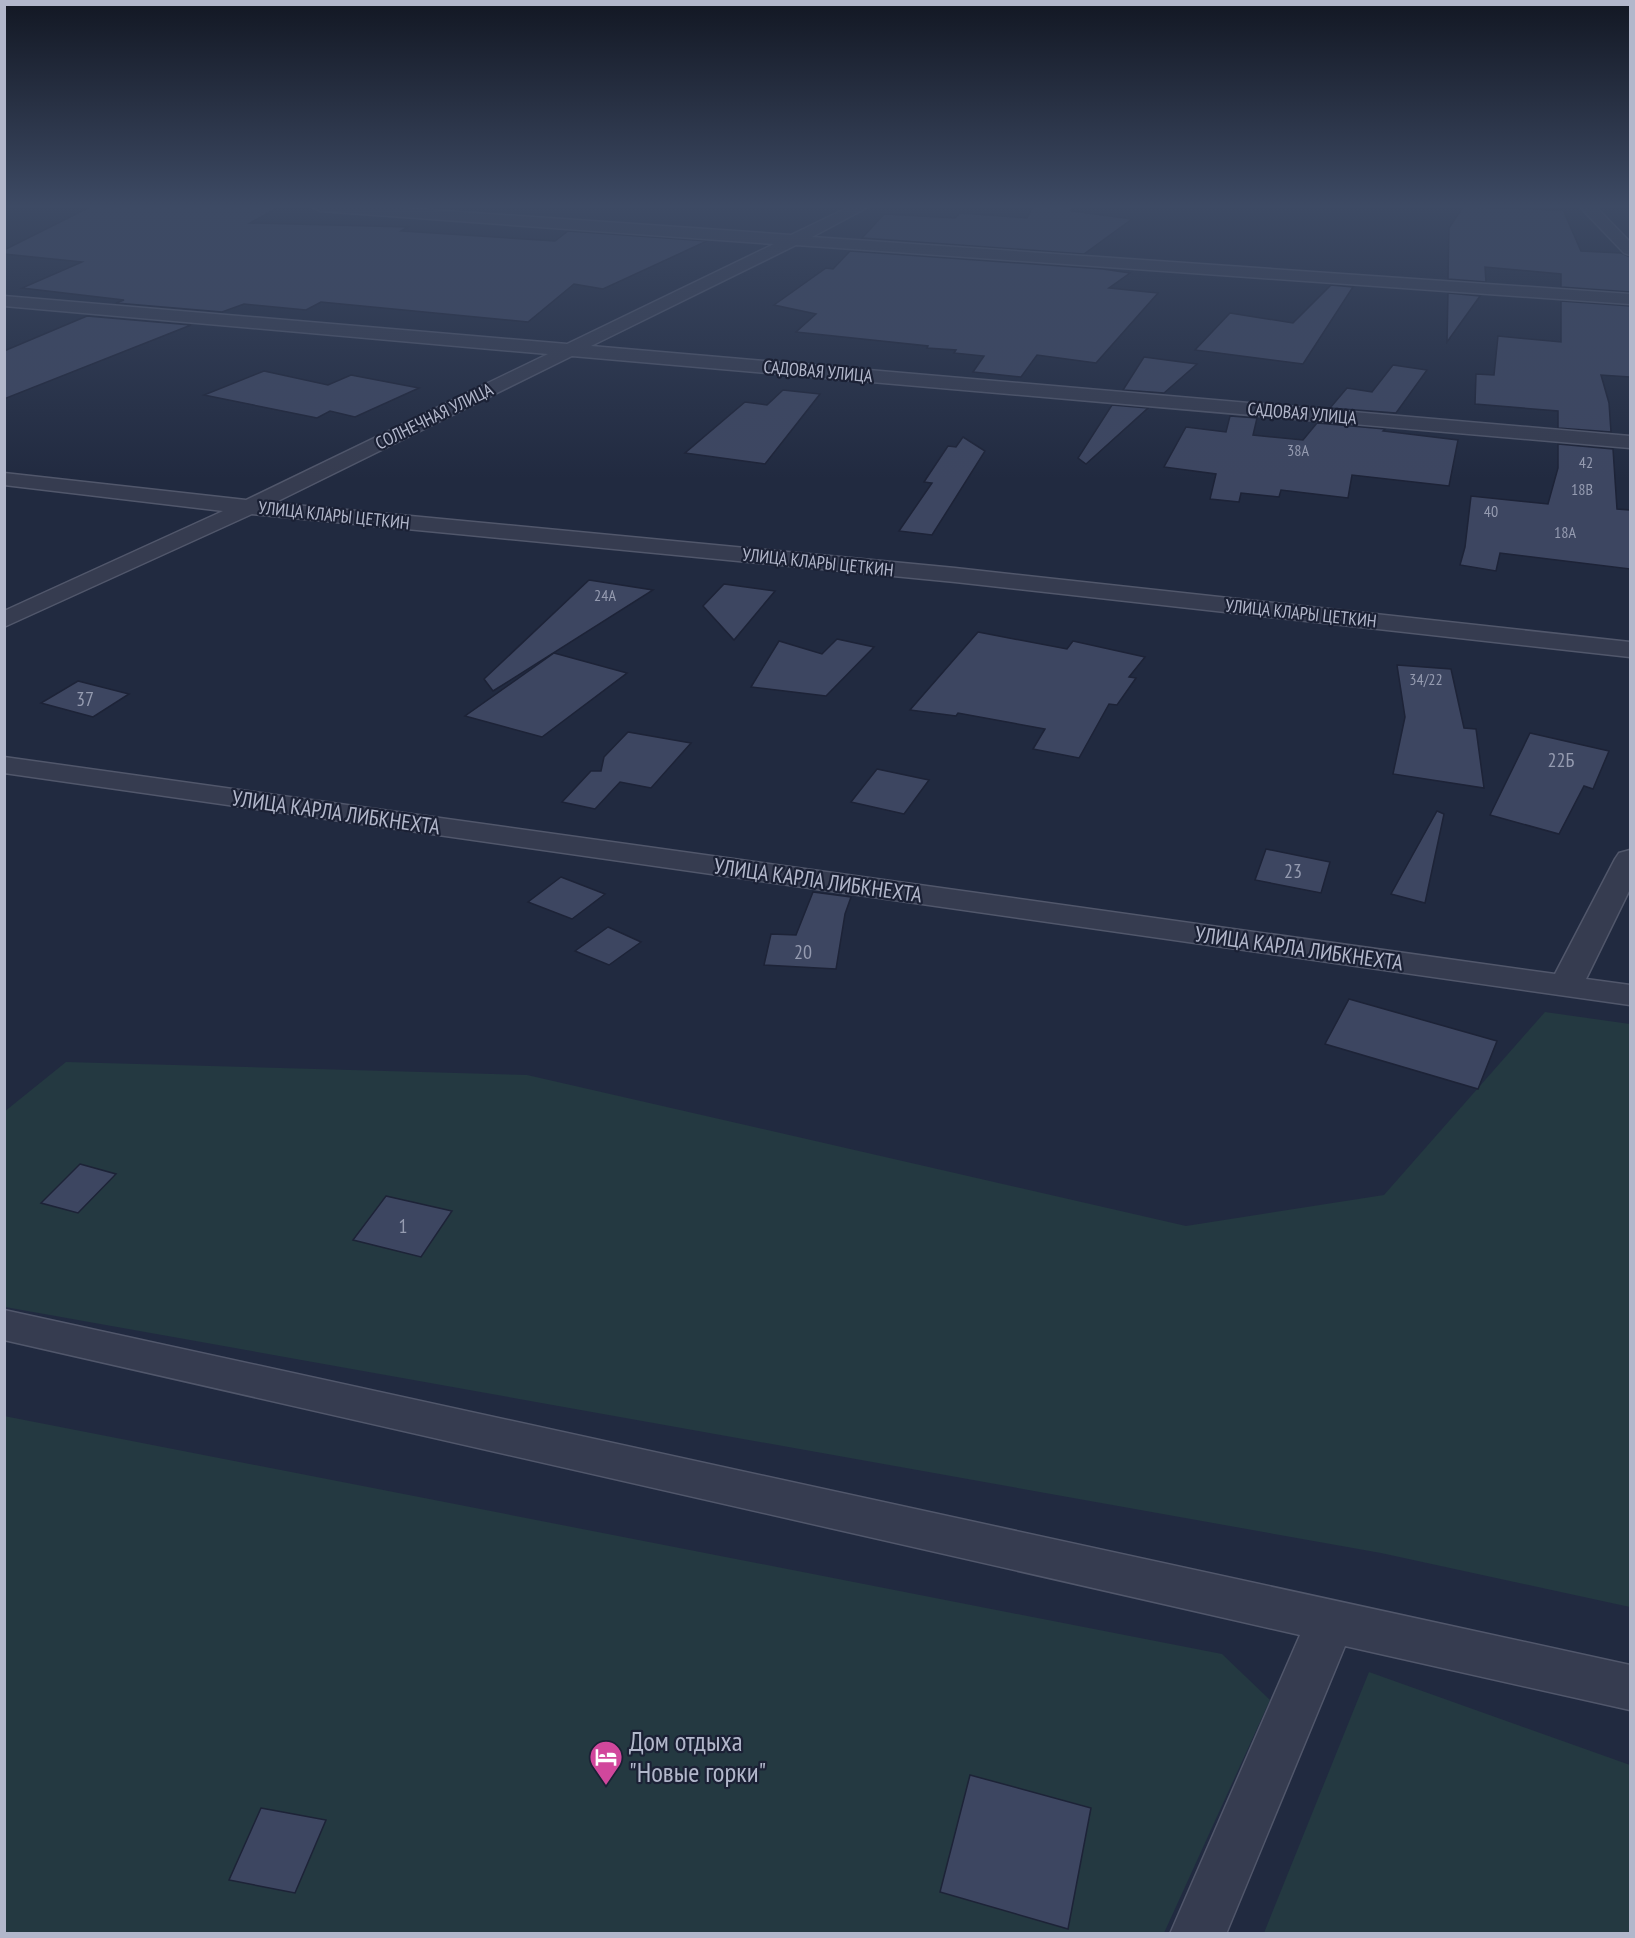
<svg xmlns="http://www.w3.org/2000/svg" width="1635" height="1938" font-family="'PT Sans Narrow',sans-serif">
  <style>
    .green { fill: #243941 }
    .building { fill: #3d4661; stroke: #1d2337; stroke-width: 1.5 }
    .lines { fill: none; stroke-linecap: round; stroke-linejoin: round }
    .minor-casing { stroke: #51576b; stroke-width: 3 }
    .minor { fill: #363c50; fill-rule: evenodd }
    .labels { text-anchor: middle; dominant-baseline: central; stroke-width: 4.5; stroke-linejoin: round; paint-order: stroke }
    .far-number-label { font-size: 16px; fill: #959bb0 }
    .far-street-label { font-size: 18px; fill: #b2b7cb; stroke: #1b2135 }
    .number-label { font-size: 20px; fill: #959bb0 }
    .street-label { font-size: 22px; fill: #b2b7cb; stroke: #1b2135 }
    .near-poi-label { font-size: 27px; fill: #b2b7cb; stroke: #1b2135; text-anchor: start }
  </style>
  <rect width="100%" height="100%" fill="#212a40"/>
  <!-- green -->
  <g class="green">
    <polygon points="1545,1012 1630,1024 1630,1607 1381,1553 5,1307 4,1112 66,1062 527,1075 1186,1226 1384,1195"/>
    <polygon points="4,1416 1222,1654 1270,1700 1164,1933 5,1933"/>
    <polygon points="1369,1672 1630,1765 1630,1933 1264,1933"/>
  </g>
  <!-- building -->
  <g class="building">
    <polygon points="90,207 279,207 250,223 408,227 401,231 555,241 568,231 707,241 603,289 574,284 528,322 321,302 306,310 244,304 222,312 116,303 124,300 22,288 82,262 4,254 4,250"/>
    <polygon points="1033,207 1073,207 1071,211 1132,219 1084,254 862,238 884,214 955,218 960,213 1027,218"/>
    <polygon points="1463,207 1563,210 1581,251 1621,253 1630,257 1630,292 1561,287 1561,274 1485,267 1486,282 1448,279 1449,228"/>
    <polygon points="850,251 1103,269 1130,273 1109,288 1158,293 1096,363 1037,355 1021,377 973,372 984,356 954,353 956,350 927,348 928,346 796,332 816,314 774,305 826,268 833,269"/>
    <polygon points="1331,285 1353,287 1303,364 1195,350 1230,313 1293,323"/>
    <polygon points="1448,293 1480,296 1447,342"/>
    <polygon points="1561,301 1630,306 1630,377 1601,375 1609,403 1611,432 1558,428 1558,411 1475,404 1476,374 1494,375 1498,336 1561,342"/>
    <polygon points="87,316 191,325 4,399 4,351"/>
    <polygon points="1144,357 1197,364 1164,393 1123,390"/>
    <polygon points="1393,365 1427,370 1396,413 1330,408 1347,388 1372,392"/>
    <polygon points="264,371 328,385 351,375 419,388 355,417 330,411 317,418 204,395"/>
    <polygon points="783,390 820,394 765,464 685,453 745,402 767,405"/>
    <polygon points="1112,405 1148,408 1086,464 1078,458"/>
    <polygon points="1230,416 1257,418 1253,435 1303,440 1317,423 1385,429 1383,431 1458,440 1449,486 1352,475 1348,498 1281,490 1279,497 1241,493 1239,502 1210,499 1216,474 1164,467 1186,427 1226,432"/>
    <polygon points="963,437 985,451 932,535 899,531 932,483 924,482 948,446 956,447"/>
    <polygon points="1558,444 1613,449 1617,509 1630,510 1630,569 1500,553 1496,571 1460,565 1465,547 1471,496 1548,504 1558,468"/>
    <polygon points="589,580 653,590 493,691 484,679"/>
    <polygon points="724,584 775,591 734,640 703,606"/>
    <polygon points="978,632 1067,649 1073,641 1145,657 1129,677 1136,678 1117,705 1109,704 1079,758 1033,749 1045,729 958,713 956,716 910,710"/>
    <polygon points="837,639 874,647 826,696 751,687 779,641 822,654"/>
    <polygon points="554,653 627,673 542,737 465,716"/>
    <polygon points="1397,665 1451,669 1464,728 1476,729 1484,788 1393,774 1405,717"/>
    <polygon points="78,681 129,694 93,717 41,703"/>
    <polygon points="628,732 691,743 651,788 620,782 595,809 562,802 591,771 601,771 604,757"/>
    <polygon points="1530,733 1609,751 1593,789 1584,786 1559,834 1490,815"/>
    <polygon points="877,769 929,780 904,814 851,802"/>
    <polygon points="1437,811 1444,814 1425,903 1391,894"/>
    <polygon points="1266,849 1330,862 1321,893 1255,880"/>
    <polygon points="561,877 605,894 572,919 528,902"/>
    <polygon points="813,892 851,897 845,914 836,969 764,965 771,934 796,935"/>
    <polygon points="608,927 641,942 609,965 575,951"/>
    <polygon points="1349,999 1497,1041 1478,1089 1325,1044"/>
    <polygon points="80,1164 116,1174 78,1213 41,1203"/>
    <polygon points="386,1196 452,1211 421,1257 353,1240"/>
    <polygon points="970,1775 1091,1808 1068,1929 940,1892"/>
    <polygon points="261,1808 326,1820 295,1893 229,1880"/>
  </g>
  <g class="lines">
    <defs>
      <g id="minor">
        <polygon points="313,207 388,207 791,235 849,207 868,207 812,237 1630,294 1630,304 796,245 591,346 1630,436 1630,448 572,356 274,503 955,568 1630,642 1630,657 955,582 252,514 4,627 4,611 223,511 4,485 4,473 246,500 548,354 4,306 4,296 567,344 774,244 320,211"/>
        <polygon points="1580,207 1596,207 1630,242 1630,255 1624,253"/>
        <polygon points="4,757 1555,974 1615,859 1619,853 1630,850 1630,889 1586,979 1630,985 1630,1005 4,773"/>
        <polygon points="4,1310 1630,1665 1630,1710 1345,1646 1226,1934 1170,1934 1300,1635 4,1340"/>
      </g>
    </defs>
    <!-- minor casing -->
    <use href="#minor" class="minor-casing"/>
    <!-- minor -->
    <use href="#minor" class="minor"/>
  </g>
  <!-- sky -->
  <linearGradient id="sky" x2="0" y2="1"><stop stop-color="#121723"/><stop offset="0.43" stop-color="#3d4a64"/><stop offset="1" stop-color="#3d4a64" stop-opacity="0"/></linearGradient>
  <rect width="1635" height="479" fill="url(#sky)"/>
  <!-- icons -->
  <defs>
    <symbol id="hotel-pin" viewBox="-11 -11 22 30"><path d="M0 17L-7.5 6A9.5 9.5 0 1 1 7.5 6Z" fill="#d1479c" stroke="#1b2135"/><path d="M-6-4.5h1.5V1H6V5H4.5V3h-9V5H-6ZM-4 0a1.8 1.8 0 1 1 3.6 0ZM.5 0V-2.5h3Q6-2.5 6 0Z" fill="#fff"/></symbol>
  </defs>
  <g fill-rule="evenodd">
    <use href="#hotel-pin" x="587" y="1738" width="38" height="52"/>
  </g>
  <g class="labels">
    <!-- far-number labels -->
    <g class="far-number-label">
      <text x="1298" y="450">38А</text>
      <text x="1586" y="462">42</text>
      <text x="1582" y="489">18В</text>
      <text x="1491" y="511">40</text>
      <text x="1565" y="532">18А</text>
      <text x="605" y="595">24А</text>
      <text x="1426" y="679">34/22</text>
    </g>
    <!-- far-street labels -->
    <g class="far-street-label">
      <text transform="translate(818 371) rotate(5)">САДОВАЯ УЛИЦА</text>
      <text transform="translate(1302 413) rotate(5)">САДОВАЯ УЛИЦА</text>
      <text transform="translate(434 416) rotate(-26)">СОЛНЕЧНАЯ УЛИЦА</text>
      <text transform="translate(334 515) rotate(6)">УЛИЦА КЛАРЫ ЦЕТКИН</text>
      <text transform="translate(818 562) rotate(6)">УЛИЦА КЛАРЫ ЦЕТКИН</text>
      <text transform="translate(1301 613) rotate(6)">УЛИЦА КЛАРЫ ЦЕТКИН</text>
    </g>
    <!-- number labels -->
    <g class="number-label">
      <text x="85" y="699">37</text>
      <text x="1561" y="760">22Б</text>
      <text x="1293" y="871">23</text>
      <text x="803" y="952">20</text>
      <text x="403" y="1226">1</text>
    </g>
    <!-- street labels -->
    <g class="street-label">
      <text transform="translate(336 812) rotate(8)">УЛИЦА КАРЛА ЛИБКНЕХТА</text>
      <text transform="translate(818 880) rotate(8)">УЛИЦА КАРЛА ЛИБКНЕХТА</text>
      <text transform="translate(1299 948) rotate(8)">УЛИЦА КАРЛА ЛИБКНЕХТА</text>
    </g>
    <!-- near-poi labels -->
    <g class="near-poi-label">
      <text x="629" y="1741">Дом отдыха<tspan x="629" dy="31">"Новые горки"</tspan></text>
    </g>
  </g>
  <!-- border -->
  <rect width="1635" height="1938" fill="none" stroke="#b2b7cb" stroke-width="12"/>
</svg>
